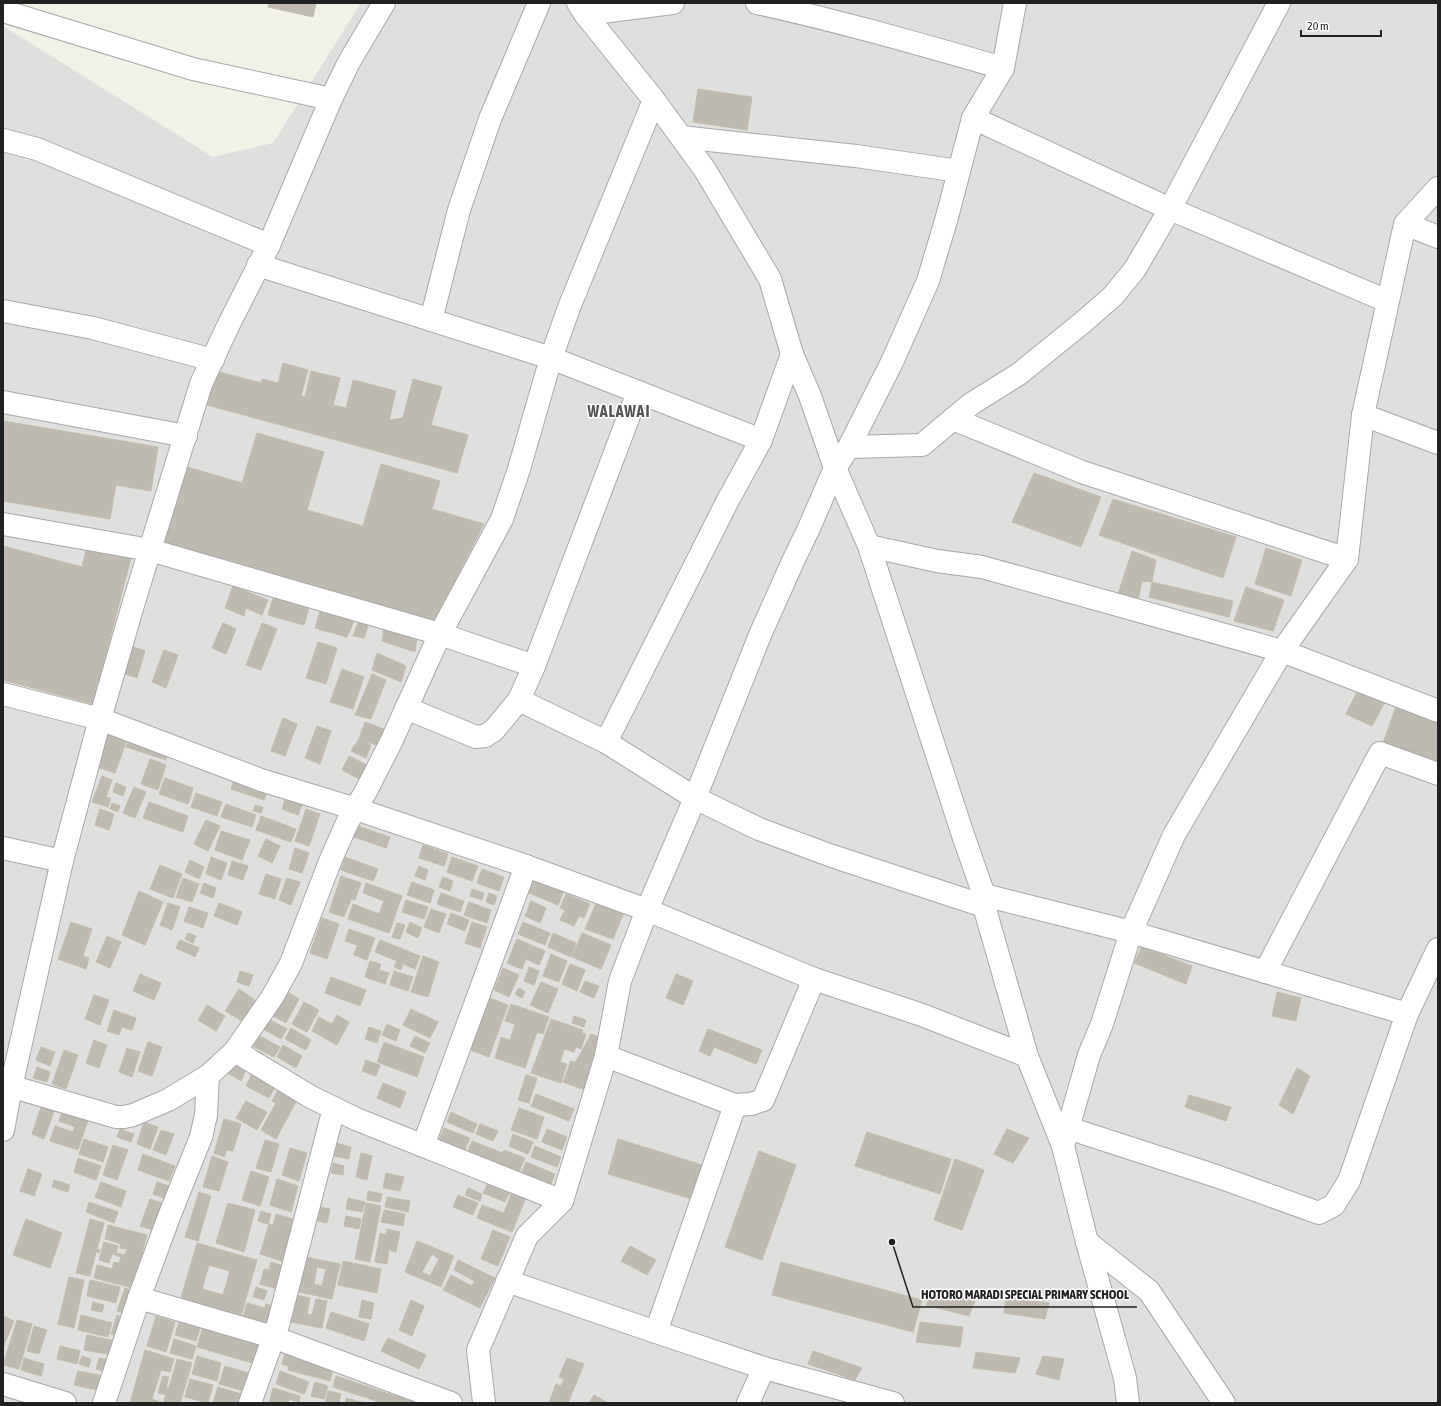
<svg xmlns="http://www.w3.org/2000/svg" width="1441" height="1406" font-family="'Asap Condensed',sans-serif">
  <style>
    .residential { fill: #dfdfde }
    .building { fill: #bebab1; stroke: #c3bcaa; fill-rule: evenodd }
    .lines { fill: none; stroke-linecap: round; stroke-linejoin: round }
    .minor-casing { stroke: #a8a8a8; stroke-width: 24 }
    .minor { stroke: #fff; stroke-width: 22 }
    .labels { text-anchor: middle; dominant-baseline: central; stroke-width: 3; stroke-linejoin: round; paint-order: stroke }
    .district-label { font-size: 16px; font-weight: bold; letter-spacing: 1px; fill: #545454; stroke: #fff }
    .leader { fill: none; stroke: #212121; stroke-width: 1.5 }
    .callout-dot { fill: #212121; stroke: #fff; stroke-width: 1.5 }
    .callout-label { font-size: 13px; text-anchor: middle; font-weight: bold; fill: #212121; stroke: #fff; stroke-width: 3; stroke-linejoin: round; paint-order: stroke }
  </style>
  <rect width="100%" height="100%" fill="#f1f1e8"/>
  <!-- residential -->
  <polygon class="residential" points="361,3 1438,3 1438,1403 3,1403 3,26 213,157 273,143"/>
  <!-- building -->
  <g class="building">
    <polygon points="269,3 316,3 313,17 268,7"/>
    <polygon points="698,89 752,97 747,130 693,122"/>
    <polygon points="283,363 308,370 301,396 305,397 311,371 340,378 333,405 346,408 353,380 396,391 389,420 403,418 413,379 442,387 431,425 468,435 457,473 207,405 216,371 261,383 262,379 278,383"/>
    <polygon points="3,421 158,447 151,491 116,485 110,519 3,501"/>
    <polygon points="257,433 324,452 307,510 363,526 381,464 440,481 432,509 484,524 434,621 161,547 184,466 242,483"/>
    <polygon points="1034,473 1101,497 1081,547 1012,522"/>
    <polygon points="1113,499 1236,537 1223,578 1099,535"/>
    <polygon points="3,546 82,567 87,546 131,558 93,704 3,680"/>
    <polygon points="1266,548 1302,560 1291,596 1255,584"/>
    <polygon points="1132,551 1156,560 1152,582 1142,581 1138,601 1118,594"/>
    <polygon points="1152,582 1233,601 1229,617 1149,597"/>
    <polygon points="233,586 268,600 262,615 246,608 244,616 225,608"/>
    <polygon points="1246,587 1284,600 1273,631 1234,621"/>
    <polygon points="273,598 309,608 304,625 268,615"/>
    <polygon points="320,611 354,621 347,637 315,628"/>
    <polygon points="358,622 369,623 364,638 353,636"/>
    <polygon points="223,623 236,629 226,654 212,648"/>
    <polygon points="262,623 277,629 261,670 246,665"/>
    <polygon points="384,628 417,637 415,652 382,641"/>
    <polygon points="318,642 337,648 326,684 306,678"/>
    <polygon points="131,646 145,651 137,678 122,673"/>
    <polygon points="164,650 178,655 166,688 152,682"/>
    <polygon points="377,653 406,666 401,682 372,670"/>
    <polygon points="342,669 364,677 353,709 330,702"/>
    <polygon points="372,674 386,680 371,719 355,715"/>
    <polygon points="1358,690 1385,702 1372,726 1346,714"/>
    <polygon points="1398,701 1438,716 1438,764 1383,743"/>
    <polygon points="283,718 297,724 285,756 271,751"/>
    <polygon points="365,722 384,729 379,746 359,739"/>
    <polygon points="317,726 331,731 320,764 305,758"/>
    <polygon points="110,728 129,734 115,773 97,767"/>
    <polygon points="130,734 170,748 166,760 126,747"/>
    <polygon points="359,739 371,745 366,758 351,751"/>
    <polygon points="349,756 367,765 359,779 342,770"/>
    <polygon points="150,759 166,765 158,790 141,784"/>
    <polygon points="236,775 269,787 264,800 231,789"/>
    <polygon points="102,776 112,780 106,797 111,798 108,807 92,802"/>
    <polygon points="165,778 193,788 188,804 159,794"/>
    <polygon points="116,783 126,787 123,796 113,792"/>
    <polygon points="134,787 146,792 135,818 123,813"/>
    <polygon points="196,793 222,802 217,816 191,807"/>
    <polygon points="285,799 302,805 298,815 282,809"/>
    <polygon points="149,802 188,816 183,832 143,818"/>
    <polygon points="112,803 120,806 118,812 110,809"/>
    <polygon points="226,804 256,815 252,827 221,817"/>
    <polygon points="255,805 263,807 261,813 253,811"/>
    <polygon points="100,809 114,814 109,830 95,825"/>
    <polygon points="306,809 320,814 309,846 295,841"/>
    <polygon points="261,816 296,829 291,842 256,830"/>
    <polygon points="206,820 220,826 208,851 194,844"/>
    <polygon points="358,826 390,837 386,848 354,837"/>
    <polygon points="221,831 250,840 242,860 215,850"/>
    <polygon points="266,839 280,846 272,863 258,856"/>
    <polygon points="423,845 448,854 444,866 419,858"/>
    <polygon points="295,848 309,853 302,873 289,869"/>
    <polygon points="211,857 227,863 221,880 206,874"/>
    <polygon points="345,857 378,869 373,881 341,870"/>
    <polygon points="452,857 478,866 472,881 447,872"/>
    <polygon points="190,860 204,867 199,879 185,872"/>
    <polygon points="232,861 248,866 243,880 228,875"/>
    <polygon points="160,865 182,874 173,898 150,889"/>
    <polygon points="419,866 428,870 425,880 415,876"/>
    <polygon points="482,869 504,877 499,891 477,883"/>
    <polygon points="266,874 281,879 275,899 259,894"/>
    <polygon points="341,876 361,883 355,900 351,899 344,917 329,912"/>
    <polygon points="443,877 453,881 450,891 439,887"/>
    <polygon points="536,877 565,888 558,905 529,893"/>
    <polygon points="183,878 199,884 192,902 176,897"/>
    <polygon points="287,878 300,882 291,905 279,900"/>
    <polygon points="412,882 434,890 430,903 407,895"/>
    <polygon points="204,883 216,888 213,898 200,893"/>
    <polygon points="366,883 402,896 389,933 348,919 353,904 379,914 384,901 363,893"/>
    <polygon points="472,889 484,893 482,900 470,896"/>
    <polygon points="139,891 163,902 145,945 122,935"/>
    <polygon points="441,893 464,901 460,912 437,904"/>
    <polygon points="489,893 497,896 494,905 486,902"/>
    <polygon points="566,894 590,904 584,918 579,916 574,926 560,920 565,910 560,908"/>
    <polygon points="406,900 428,907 424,919 402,912"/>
    <polygon points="531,901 546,908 540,923 525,916"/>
    <polygon points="597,901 624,912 613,939 585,929"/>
    <polygon points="469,902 491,910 487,923 464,915"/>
    <polygon points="168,903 180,907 172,930 160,925"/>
    <polygon points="219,903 242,912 237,925 214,916"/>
    <polygon points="189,907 208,913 203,928 184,921"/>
    <polygon points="431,909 446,914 439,933 424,927"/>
    <polygon points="451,913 469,920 465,931 447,924"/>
    <polygon points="322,918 339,924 327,959 310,953"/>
    <polygon points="71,922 92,929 83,956 89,958 86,969 58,959"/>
    <polygon points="410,922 422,928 418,938 406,932"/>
    <polygon points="472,922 487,927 480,948 465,943"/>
    <polygon points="523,922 550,933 545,945 518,934"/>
    <polygon points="397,923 405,925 400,939 392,937"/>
    <polygon points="349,929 375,938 367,960 354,955 357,945 345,941"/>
    <polygon points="188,933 196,936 193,943 185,939"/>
    <polygon points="553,933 576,943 571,957 548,947"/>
    <polygon points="582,933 611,945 601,969 572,957"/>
    <polygon points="107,936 121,942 110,968 96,962"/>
    <polygon points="517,939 545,951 539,965 526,959 522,969 507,963"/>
    <polygon points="180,940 199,948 195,957 176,948"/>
    <polygon points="380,940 420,956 415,969 403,964 401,970 394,967 397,961 375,952"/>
    <polygon points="1142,947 1192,966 1186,984 1134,963"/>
    <polygon points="551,954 567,961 559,982 543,976"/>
    <polygon points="423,956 439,962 428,997 411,992"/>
    <polygon points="370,961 381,964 379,970 389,973 385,984 365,977"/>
    <polygon points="570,964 585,970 577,991 562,984"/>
    <polygon points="529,967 539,971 534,985 524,981"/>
    <polygon points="503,968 519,975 509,997 494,990"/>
    <polygon points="240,971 253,975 249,986 237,982"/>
    <polygon points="394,971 413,977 408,991 390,985"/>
    <polygon points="140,974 161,983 154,1000 133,991"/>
    <polygon points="676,974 693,981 683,1005 666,998"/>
    <polygon points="331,977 366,990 360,1006 325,993"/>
    <polygon points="585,981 599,986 594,998 580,992"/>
    <polygon points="541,982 558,989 548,1013 530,1005"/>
    <polygon points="519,988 525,992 522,998 515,994"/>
    <polygon points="239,989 255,1000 242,1021 225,1011"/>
    <polygon points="286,991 299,999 286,1023 273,1016"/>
    <polygon points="1277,992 1301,998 1296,1021 1272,1016"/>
    <polygon points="94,995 109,1000 100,1025 85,1019"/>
    <polygon points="490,998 508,1005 489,1057 470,1050"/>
    <polygon points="304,1002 319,1010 307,1032 292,1024"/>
    <polygon points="511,1004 549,1017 543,1034 537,1032 525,1068 495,1058 501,1037 510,1040 515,1024 505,1021"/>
    <polygon points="207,1005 225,1016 216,1031 198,1020"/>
    <polygon points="411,1009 438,1022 430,1038 403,1025"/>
    <polygon points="114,1010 136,1018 132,1030 122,1027 119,1035 107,1031"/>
    <polygon points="337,1015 349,1022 337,1045 312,1031 319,1017 332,1024"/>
    <polygon points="574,1016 586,1020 584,1027 572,1023"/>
    <polygon points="268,1019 287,1029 281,1039 263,1029"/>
    <polygon points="551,1019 583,1030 582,1033 586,1034 581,1049 576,1047 574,1052 564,1049 560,1062 567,1064 561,1083 531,1073"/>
    <polygon points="387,1024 400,1030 396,1041 382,1035"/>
    <polygon points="369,1027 381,1031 377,1043 365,1039"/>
    <polygon points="291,1028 311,1040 306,1050 285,1039"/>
    <polygon points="708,1029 762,1050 756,1064 714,1047 710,1056 699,1051"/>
    <polygon points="591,1034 603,1038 585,1090 563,1082 571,1061 576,1062"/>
    <polygon points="258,1035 280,1047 274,1057 252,1046"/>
    <polygon points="415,1036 430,1043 425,1053 410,1046"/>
    <polygon points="94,1040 107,1045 99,1068 86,1063"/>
    <polygon points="148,1042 162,1047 152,1076 138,1071"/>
    <polygon points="384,1042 424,1057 417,1077 377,1062"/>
    <polygon points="283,1045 302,1056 296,1068 277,1057"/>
    <polygon points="41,1047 55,1052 50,1066 36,1060"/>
    <polygon points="127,1048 140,1052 132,1077 119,1072"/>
    <polygon points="64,1050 78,1055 66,1089 52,1084"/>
    <polygon points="366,1060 380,1065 376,1076 362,1071"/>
    <polygon points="231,1062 246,1070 241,1081 226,1072"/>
    <polygon points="37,1067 50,1072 47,1082 33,1078"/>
    <polygon points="1297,1068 1310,1076 1293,1114 1279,1105"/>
    <polygon points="253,1072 276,1085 269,1098 246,1086"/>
    <polygon points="526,1075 537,1078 529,1103 518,1100"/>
    <polygon points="383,1083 406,1092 400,1108 377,1098"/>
    <polygon points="279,1088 298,1098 276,1139 261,1130 276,1103 272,1101"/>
    <polygon points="536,1094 574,1109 569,1121 531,1106"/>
    <polygon points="1189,1095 1231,1107 1226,1121 1185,1107"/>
    <polygon points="246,1101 267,1112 257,1130 236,1118"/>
    <polygon points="42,1104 55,1109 44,1139 32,1134"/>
    <polygon points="519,1108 544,1117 537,1139 511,1130"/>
    <polygon points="62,1111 88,1120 78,1150 50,1141 55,1126 73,1132 75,1127 59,1121"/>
    <polygon points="451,1112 477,1124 473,1133 447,1122"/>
    <polygon points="224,1119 241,1124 233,1151 227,1150 224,1157 214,1153"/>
    <polygon points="144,1122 158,1127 150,1149 137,1144"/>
    <polygon points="480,1124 498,1131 493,1141 476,1134"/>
    <polygon points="444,1128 470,1138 464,1152 438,1142"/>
    <polygon points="120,1129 134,1134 131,1142 117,1137"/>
    <polygon points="547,1129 567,1137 562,1150 542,1142"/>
    <polygon points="1007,1129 1029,1138 1013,1163 994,1154"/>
    <polygon points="161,1130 174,1134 166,1155 153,1150"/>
    <polygon points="867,1132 951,1159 940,1194 855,1166"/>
    <polygon points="513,1134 533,1142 528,1154 509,1146"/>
    <polygon points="84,1139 108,1147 103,1162 79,1154"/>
    <polygon points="618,1139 702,1165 692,1199 608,1174"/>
    <polygon points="265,1140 279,1144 271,1172 256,1168"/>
    <polygon points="472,1141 503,1153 504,1150 525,1158 518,1174 467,1153"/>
    <polygon points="336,1143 351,1147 349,1159 334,1156"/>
    <polygon points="113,1145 128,1150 117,1180 103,1175"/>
    <polygon points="535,1146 561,1157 557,1167 531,1157"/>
    <polygon points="290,1148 307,1153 299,1181 282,1175"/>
    <polygon points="759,1151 796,1165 762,1260 725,1247"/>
    <polygon points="361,1153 372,1156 367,1180 356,1177"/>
    <polygon points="143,1154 175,1166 169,1181 138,1170"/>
    <polygon points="212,1156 228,1162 219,1191 203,1187"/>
    <polygon points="78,1158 101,1166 96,1180 74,1172"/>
    <polygon points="955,1159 984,1170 962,1230 934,1220"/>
    <polygon points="526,1162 555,1174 550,1186 521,1174"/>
    <polygon points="333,1163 344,1166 343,1175 331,1173"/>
    <polygon points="28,1169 42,1174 34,1196 20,1191"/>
    <polygon points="251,1171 269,1177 260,1206 242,1200"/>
    <polygon points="386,1173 404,1177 400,1191 383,1188"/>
    <polygon points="277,1179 298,1186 291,1212 270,1205"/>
    <polygon points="54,1180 70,1185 68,1192 52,1187"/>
    <polygon points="101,1182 126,1191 121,1207 95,1197"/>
    <polygon points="157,1182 169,1186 164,1198 153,1194"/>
    <polygon points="488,1183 510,1192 505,1202 483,1193"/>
    <polygon points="468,1188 482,1194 480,1201 465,1195"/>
    <polygon points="513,1189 527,1195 512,1232 477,1218 482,1205 504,1213"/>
    <polygon points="368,1191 382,1194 380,1202 367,1200"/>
    <polygon points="199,1192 211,1196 198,1241 185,1237"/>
    <polygon points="458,1195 478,1203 473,1215 453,1207"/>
    <polygon points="387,1197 410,1201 408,1212 385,1207"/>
    <polygon points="348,1198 365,1202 362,1212 346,1209"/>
    <polygon points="150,1199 162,1203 153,1230 140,1226"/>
    <polygon points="89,1202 118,1212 114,1223 86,1212"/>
    <polygon points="228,1203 255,1210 244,1252 216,1243"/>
    <polygon points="366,1203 381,1206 370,1262 355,1259"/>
    <polygon points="316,1206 330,1209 327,1223 314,1220"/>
    <polygon points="384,1210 405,1214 403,1226 381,1222"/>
    <polygon points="261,1211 271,1214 268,1224 258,1221"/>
    <polygon points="276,1214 300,1221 288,1263 260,1254 269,1224 273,1225"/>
    <polygon points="346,1216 361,1219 359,1229 344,1226"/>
    <polygon points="26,1219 62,1233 50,1268 13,1255"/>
    <polygon points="90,1219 104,1223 97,1249 100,1250 99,1253 96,1252 90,1276 76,1273"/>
    <polygon points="108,1225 147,1235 133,1288 94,1278 97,1265 112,1269 114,1262 119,1263 121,1257 112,1254 109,1263 99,1260 104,1242 118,1246 116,1253 125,1255 127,1249 120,1248 121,1244 105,1239"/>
    <polygon points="387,1229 400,1232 396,1252 389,1250 387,1264 375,1262 380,1233 386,1235"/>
    <polygon points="493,1230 510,1237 498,1266 481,1259"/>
    <path d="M 417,1241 L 454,1256 L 441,1287 L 405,1272 ZM 432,1254 L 439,1259 L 430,1276 L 422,1272 Z"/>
    <path d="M 197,1243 L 257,1260 L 241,1316 L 181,1298 ZM 209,1265 L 230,1271 L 223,1295 L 202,1289 Z"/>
    <polygon points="630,1246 656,1260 647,1275 621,1261"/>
    <path d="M 306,1257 L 340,1264 L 332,1299 L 299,1292 ZM 317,1267 L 326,1269 L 322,1286 L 314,1284 Z"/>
    <polygon points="458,1260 495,1278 480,1308 443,1290 451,1275 472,1286 475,1281 454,1270"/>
    <polygon points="343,1261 381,1269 377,1293 338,1285"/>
    <polygon points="271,1262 287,1267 280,1290 260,1284 264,1269 269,1270"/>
    <polygon points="781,1262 922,1300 913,1332 772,1295"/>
    <polygon points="69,1277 84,1280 74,1328 58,1324"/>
    <polygon points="90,1280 120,1287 116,1303 87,1296"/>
    <polygon points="256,1287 267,1291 264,1300 253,1297"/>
    <polygon points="125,1288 136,1292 128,1314 117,1311"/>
    <polygon points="933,1291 976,1299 969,1316 926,1305"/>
    <polygon points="296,1295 310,1298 307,1314 312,1315 316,1299 327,1301 322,1328 291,1322"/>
    <polygon points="1006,1298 1049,1303 1045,1319 1004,1313"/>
    <polygon points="362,1300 374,1303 371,1319 359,1317"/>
    <polygon points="411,1300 424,1306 412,1336 399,1330"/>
    <polygon points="93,1302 104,1305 102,1312 91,1310"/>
    <polygon points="247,1303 265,1308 266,1304 281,1308 276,1327 243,1317"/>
    <polygon points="331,1312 369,1324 364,1341 326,1328"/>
    <polygon points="81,1315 112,1323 108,1337 78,1330"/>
    <polygon points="117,1315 124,1318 118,1336 111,1334"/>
    <polygon points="3,1316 14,1321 3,1347"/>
    <polygon points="156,1316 175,1322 166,1352 147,1346"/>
    <polygon points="17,1320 32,1324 19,1369 3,1365"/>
    <polygon points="179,1322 200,1328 196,1341 175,1335"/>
    <polygon points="920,1322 963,1327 960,1347 916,1342"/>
    <polygon points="34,1326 47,1330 39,1354 27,1351"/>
    <polygon points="203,1327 265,1346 259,1365 197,1347"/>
    <polygon points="87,1335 115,1341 112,1355 84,1350"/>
    <polygon points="388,1338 426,1355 419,1369 381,1351"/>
    <polygon points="174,1339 196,1346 192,1359 170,1353"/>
    <polygon points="60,1346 80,1351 77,1364 57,1359"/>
    <polygon points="145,1350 174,1359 170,1372 161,1370 152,1399 161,1402 161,1403 130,1403"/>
    <polygon points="813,1351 862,1368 855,1380 808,1364"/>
    <polygon points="976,1352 1020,1358 1015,1373 973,1368"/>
    <polygon points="285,1353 334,1367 330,1381 288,1370 289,1366 282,1364"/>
    <polygon points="82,1356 91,1359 89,1367 79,1364"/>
    <polygon points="197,1356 221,1363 217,1381 192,1374"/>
    <polygon points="1043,1356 1064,1359 1059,1380 1036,1374"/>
    <polygon points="24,1358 44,1364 41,1376 21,1370"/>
    <polygon points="99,1358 110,1360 107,1372 96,1369"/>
    <polygon points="567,1358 584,1364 568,1403 549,1403 556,1384 561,1386 564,1379 559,1377"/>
    <polygon points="177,1359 192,1363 180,1403 163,1403 166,1395 158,1393 163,1376 169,1377 166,1387 169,1388"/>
    <polygon points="225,1366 249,1373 251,1366 258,1368 251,1393 219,1384"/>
    <polygon points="78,1371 104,1376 101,1391 74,1385"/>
    <polygon points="280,1371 309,1382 304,1394 276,1384"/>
    <polygon points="336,1376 395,1396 392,1403 376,1403 377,1401 333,1387"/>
    <polygon points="190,1379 213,1385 208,1403 185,1397"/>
    <polygon points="315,1382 328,1386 324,1399 311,1396"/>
    <polygon points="218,1387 248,1396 246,1403 213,1403"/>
    <polygon points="273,1388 300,1396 299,1402 289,1399 288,1403 269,1403"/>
    <polygon points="328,1391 341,1394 339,1403 325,1403"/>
    <polygon points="396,1394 423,1403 393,1403"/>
    <polygon points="594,1395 608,1403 589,1403"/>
    <polygon points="346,1398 365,1403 345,1403"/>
  </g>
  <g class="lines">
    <defs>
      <g id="minor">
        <polyline points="578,3 585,14 654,100 705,170 770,279 792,354 810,396 835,468 869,546 963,835 984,895 984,906 1027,1056 1063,1146 1087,1242 1125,1378 1128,1403"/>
        <path d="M 757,3 C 840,21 922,45 1003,68"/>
        <polyline points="3,11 193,69 331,99"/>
        <polyline points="585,14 673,3"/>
        <polyline points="973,118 1170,209 1387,301"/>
        <polyline points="681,137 856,156 959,171"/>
        <polyline points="3,140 37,149 269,245"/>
        <polyline points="1405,224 1438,237"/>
        <polyline points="258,265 551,358 761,440"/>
        <polyline points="3,311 93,328 213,360"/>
        <polyline points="431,320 459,210 490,119 539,3"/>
        <polyline points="3,402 186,436"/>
        <polyline points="1363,415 1438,443"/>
        <polyline points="953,419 1082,472 1347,559"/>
        <polyline points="849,447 922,445 971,404 1019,374 1082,323 1113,296 1135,269 1170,209 1279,3"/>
        <polyline points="3,524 150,550 440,634 534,666"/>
        <polyline points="869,546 937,561 982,567 1282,651 1438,711"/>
        <polyline points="3,694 100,719 261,780 356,809 526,866 647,910 814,979 922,1015 1027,1056"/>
        <polyline points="519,700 606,742 695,798 759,829 832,856 984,906"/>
        <polyline points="406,708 476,737 485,736 494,730 519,700 534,666 638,392"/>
        <polyline points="606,742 727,502 761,440 792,354"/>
        <polyline points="3,848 62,861"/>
        <polyline points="984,895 1131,932 1407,1014"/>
        <polyline points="1265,972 1380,753 1438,774"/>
        <polyline points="235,1051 311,1097 356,1119 562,1201"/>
        <polyline points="606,1056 735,1105 656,1332"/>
        <polyline points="3,1084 116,1117 124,1117 133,1115 168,1100 208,1076 235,1051 273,996 291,963 331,859 348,821 365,793 391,742 440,634 502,519 519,469 551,358 570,305 654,100"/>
        <polyline points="735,1105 751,1104 763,1100 814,979"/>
        <polyline points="1068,1128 1216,1176 1319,1213 1334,1205 1349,1181 1407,1014 1438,949"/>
        <polyline points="3,1130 11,1087 62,861 100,719 133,605 201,384 228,326 269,245 331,99 349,62 384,3"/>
        <polyline points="423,1146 526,866"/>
        <polyline points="1063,1146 1089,1055 1102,1024 1131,932 1174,835 1282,651 1347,559 1363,415 1405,224 1438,188"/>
        <polyline points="1087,1242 1149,1291 1224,1403"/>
        <polyline points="507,1281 656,1332 764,1368 893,1403"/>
        <polyline points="139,1298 273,1337 451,1403"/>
        <polyline points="3,1384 65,1403"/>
        <polyline points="104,1403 139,1298 170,1214 201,1137 206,1115 208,1076"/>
        <polyline points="250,1403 278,1325 334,1108"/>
        <polyline points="484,1403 478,1350 527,1236 562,1201 606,1056 620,981 647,910 695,798 760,635 794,559 809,528 835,468 849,447 892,362 928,281 947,217 973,118 1003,68 1015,3"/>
        <polyline points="748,1403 764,1368"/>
      </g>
    </defs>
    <!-- minor casing -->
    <use href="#minor" class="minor-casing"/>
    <!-- minor -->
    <use href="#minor" class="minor"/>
  </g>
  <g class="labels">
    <!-- district labels -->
    <g class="district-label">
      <text x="619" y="411">WALAWAI</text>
    </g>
  </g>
  <!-- callouts -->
  <path class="leader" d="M892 1242L913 1307H1137"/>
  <circle class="callout-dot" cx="892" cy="1242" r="4"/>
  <g class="callout-label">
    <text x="1025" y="1299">HOTORO MARADI SPECIAL PRIMARY SCHOOL</text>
  </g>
  <!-- border -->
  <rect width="1441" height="1406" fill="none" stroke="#212121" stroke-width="8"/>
  <!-- scale -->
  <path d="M1301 30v6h80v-6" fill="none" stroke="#212121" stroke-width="2"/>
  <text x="1307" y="30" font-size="12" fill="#212121" stroke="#ffffff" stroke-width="3" paint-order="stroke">20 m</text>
</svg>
